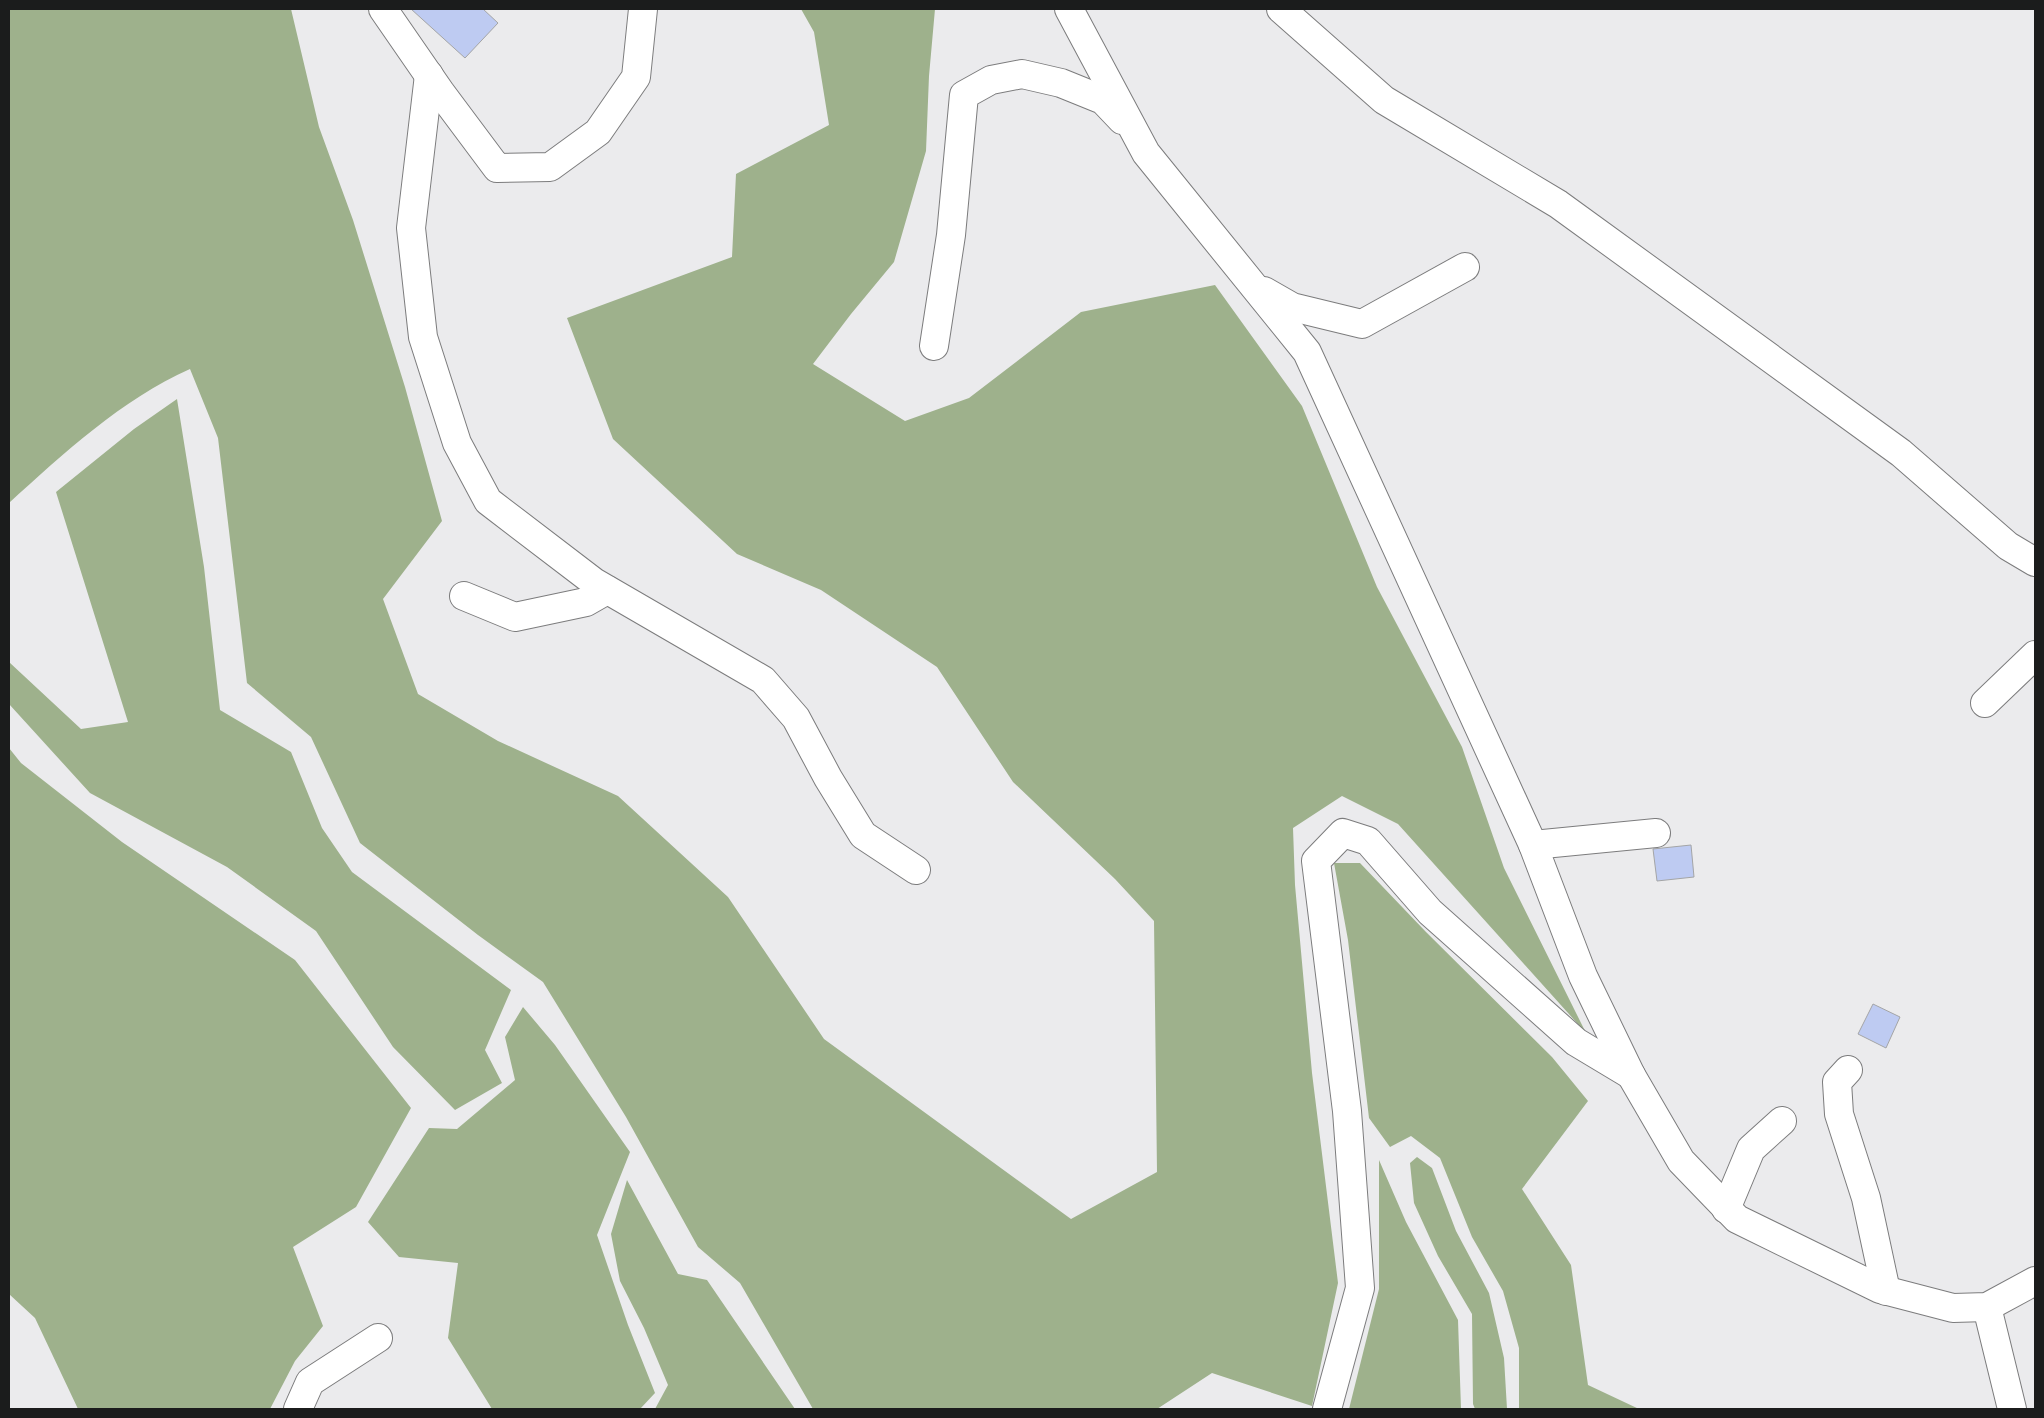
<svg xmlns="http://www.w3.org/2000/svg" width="2044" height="1418" font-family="Inter,sans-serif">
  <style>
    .forest { fill: #9eb18c }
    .building { fill: #becbf2; stroke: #a4a5a6 }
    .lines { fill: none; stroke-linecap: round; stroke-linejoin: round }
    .minor-casing { stroke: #7c7c7d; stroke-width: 30 }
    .minor { stroke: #fff; stroke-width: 28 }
  </style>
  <rect width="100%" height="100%" fill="#ebebed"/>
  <!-- forest -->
  <g class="forest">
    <path d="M 9,9 L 291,9 L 319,127 L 353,220 L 405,387 L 442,521 L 383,599 L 418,694 L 498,741 L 618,796 L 728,897 L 824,1039 L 1071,1219 L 1157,1172 L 1154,921 L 1115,879 L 1013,782 L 937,667 L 821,590 L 737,554 L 613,439 L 567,318 L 732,257 L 736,174 L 829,125 L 814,32 L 801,9 L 935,9 L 929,76 L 926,151 L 894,262 L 851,314 L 813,364 L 905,421 L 969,398 L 1081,312 L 1215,285 L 1302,406 L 1377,587 L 1462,747 L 1504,868 L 1586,1033 L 1398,824 L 1342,796 L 1293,828 L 1295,885 L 1312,1073 L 1338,1283 L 1312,1406 L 1212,1373 L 1157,1409 L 813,1409 L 740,1283 L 698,1247 L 626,1117 L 543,982 L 478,935 L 360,843 L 311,737 L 247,683 L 218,438 L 190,369 C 121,400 64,453 9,503 Z"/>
    <polygon points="177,399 204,567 220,710 291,752 322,828 352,872 511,990 485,1050 502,1083 455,1110 393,1047 316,931 227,867 90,793 9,704 9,662 81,729 128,722 56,492 134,429"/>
    <polygon points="9,748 21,763 122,842 295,960 411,1108 356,1207 293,1247 323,1326 295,1361 270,1409 78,1409 35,1318 9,1294"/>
    <polygon points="1334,863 1360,863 1426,932 1552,1057 1588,1101 1522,1189 1571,1265 1588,1385 1639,1409 1519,1409 1519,1348 1503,1291 1472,1237 1440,1158 1411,1136 1390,1147 1369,1118 1348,940"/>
    <polygon points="523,1007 555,1045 630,1152 597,1235 628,1325 655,1393 640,1409 492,1409 448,1338 458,1263 399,1257 368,1222 429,1128 457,1129 515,1080 505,1037"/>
    <polygon points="1417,1157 1432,1168 1456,1231 1489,1293 1504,1358 1507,1409 1475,1409 1473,1404 1472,1314 1438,1256 1414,1203 1410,1163"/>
    <polygon points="1379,1160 1406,1222 1458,1320 1461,1409 1349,1409 1379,1289"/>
    <polygon points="627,1180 678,1274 707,1280 795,1409 655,1409 668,1385 644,1328 620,1281 611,1234"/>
  </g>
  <!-- building -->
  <g class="building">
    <polygon points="411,9 483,9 498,23 465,58"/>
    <polygon points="1691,845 1694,877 1657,881 1653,849"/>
    <polygon points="1873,1004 1900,1017 1886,1048 1858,1034"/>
  </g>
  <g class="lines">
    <defs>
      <g id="minor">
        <polyline points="383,9 441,93 497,168 550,167 598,132 636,77 643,9"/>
        <polyline points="1069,9 1146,153 1307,352 1533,845 1583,976 1631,1075 1681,1161 1737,1219 1880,1289 1953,1308 1987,1307 2035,1281"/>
        <polyline points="1281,9 1384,100 1558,204 1901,453 2008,546 2035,562"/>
        <polyline points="429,75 411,228 423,337 457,443 488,501 594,582 763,680 796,718 828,778 863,835 916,870"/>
        <polyline points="1264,291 1292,307 1362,324 1465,267"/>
        <polyline points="934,346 951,235 964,95 991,80 1022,74 1061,83 1103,100 1122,120"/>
        <polyline points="464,596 515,617 586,602 607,590"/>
        <polyline points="1985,703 2035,655"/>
        <polyline points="1533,845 1656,833"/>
        <polyline points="1848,1070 1837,1082 1839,1114 1866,1198 1886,1291"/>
        <polyline points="1726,1209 1751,1149 1782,1121"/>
        <polyline points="1987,1307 2012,1409"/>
        <polyline points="298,1409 310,1382 378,1338"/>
        <polyline points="1327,1409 1360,1288 1347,1111 1316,861 1343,833 1368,841 1430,912 1576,1042 1631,1075"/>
      </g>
    </defs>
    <!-- minor casing -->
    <use href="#minor" class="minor-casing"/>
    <!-- minor -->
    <use href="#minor" class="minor"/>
  </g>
  <!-- border -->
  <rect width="2044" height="1418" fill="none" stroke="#1b1c1c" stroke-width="20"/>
</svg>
